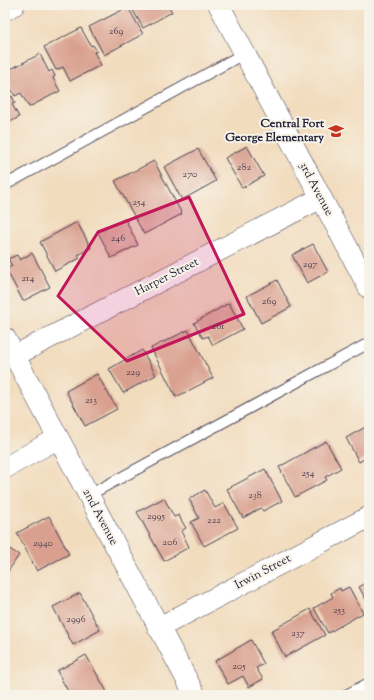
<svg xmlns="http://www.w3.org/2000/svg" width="374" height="700" font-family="'Sorts Mill Goudy',serif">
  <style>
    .building { fill: #d9a08f }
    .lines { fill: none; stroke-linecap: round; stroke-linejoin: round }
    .lane-casing { stroke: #413e4f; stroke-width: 12 }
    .street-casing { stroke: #413e4f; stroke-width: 22 }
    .lane { stroke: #fff; stroke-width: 10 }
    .street { stroke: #fff; stroke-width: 21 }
    .marked { fill: #c2185b; fill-opacity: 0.2; stroke: #c2185b; stroke-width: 3; stroke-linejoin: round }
    .labels { text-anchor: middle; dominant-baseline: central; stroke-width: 4; stroke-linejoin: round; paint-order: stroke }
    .number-label { font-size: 10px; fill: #504250 }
    .poi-label { font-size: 12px; font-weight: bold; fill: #22223b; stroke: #f7f3e8; text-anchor: end }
    .street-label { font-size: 12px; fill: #22223b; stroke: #f7f3e8 }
  </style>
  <rect width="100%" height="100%" fill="#f7f3e8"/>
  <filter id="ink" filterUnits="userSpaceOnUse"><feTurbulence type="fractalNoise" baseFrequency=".025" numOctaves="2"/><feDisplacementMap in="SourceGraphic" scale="8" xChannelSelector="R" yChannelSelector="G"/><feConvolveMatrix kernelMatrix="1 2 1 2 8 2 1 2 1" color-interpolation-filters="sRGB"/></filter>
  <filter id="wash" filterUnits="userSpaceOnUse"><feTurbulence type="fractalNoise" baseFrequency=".012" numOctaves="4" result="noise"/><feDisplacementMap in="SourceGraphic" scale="16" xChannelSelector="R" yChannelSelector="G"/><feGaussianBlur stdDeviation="0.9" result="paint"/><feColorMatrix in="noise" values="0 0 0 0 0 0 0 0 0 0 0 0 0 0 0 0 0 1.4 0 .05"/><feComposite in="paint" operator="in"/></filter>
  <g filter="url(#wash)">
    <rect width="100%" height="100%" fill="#f2dcbe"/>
    <g id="blocks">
      <!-- building -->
      <g class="building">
        <polygon points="130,5 168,5 172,12 143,28"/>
        <polygon points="128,7 143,34 104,55 89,27"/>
        <polygon points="81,28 91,46 93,45 97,51 94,52 101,65 70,81 63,67 56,70 44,47"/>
        <polygon points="40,54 49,72 52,70 55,76 53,78 60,91 29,107 21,93 15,96 5,77 5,72"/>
        <polygon points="5,90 9,98 12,96 15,103 12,104 19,117 5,125"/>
        <polygon points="247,146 264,176 242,188 225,158"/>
        <polygon points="198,149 216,181 182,200 164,167"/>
        <polygon points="154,161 182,214 144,234 115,181"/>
        <polygon points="125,219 138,245 111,258 98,232"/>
        <polygon points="77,222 91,248 78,255 80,258 55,271 40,242"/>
        <polygon points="313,244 328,272 307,283 292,255"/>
        <polygon points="32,253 50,287 23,301 6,269 12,266 8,259 17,255 20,260"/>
        <polygon points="277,280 291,307 261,323 247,296"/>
        <polygon points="229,303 243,329 213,345 208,336 203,338 194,323"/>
        <polygon points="188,330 213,378 176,397 151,348"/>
        <polygon points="142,350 156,375 123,393 109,369"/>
        <polygon points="97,374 117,409 85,426 66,391"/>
        <polygon points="369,425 369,456 359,462 346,438"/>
        <polygon points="326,441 341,468 325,477 327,480 295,497 279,467"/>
        <polygon points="265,469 282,501 263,511 261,508 243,518 227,489"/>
        <polygon points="205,490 215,508 224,503 238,528 204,546 191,522 199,518 189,499"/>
        <polygon points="164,498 174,517 179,515 181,520 186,528 181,531 189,547 164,561 137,512"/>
        <polygon points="49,516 69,554 37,571 17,533"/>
        <polygon points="5,546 19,555 5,576"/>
        <polygon points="369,581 369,605 359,587"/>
        <polygon points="349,587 363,613 328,633 314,608 333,597 331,593 340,588 341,591"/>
        <polygon points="80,593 100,630 73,645 53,607"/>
        <polygon points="310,609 325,635 285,657 271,631"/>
        <polygon points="251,640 264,664 256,668 263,679 249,687 243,676 228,684 215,661"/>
        <polygon points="86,655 107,692 102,695 70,695 57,671"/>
      </g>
    </g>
  </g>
  <g filter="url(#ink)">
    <use href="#blocks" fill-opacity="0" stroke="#413e4f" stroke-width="1"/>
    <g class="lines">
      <defs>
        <g id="lane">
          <polyline points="5,185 245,53"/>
          <polyline points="89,495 369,343"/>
          <polyline points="346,695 369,683"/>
        </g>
        <g id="street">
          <polyline points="219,5 369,288"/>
          <polyline points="5,10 14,5"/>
          <polyline points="5,338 195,695"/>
          <polyline points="14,356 321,198"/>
          <polyline points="5,468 58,438"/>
          <polyline points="158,628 369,517"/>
        </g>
      </defs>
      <!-- lane casing -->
      <use href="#lane" class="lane-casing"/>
      <!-- street casing -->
      <use href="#street" class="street-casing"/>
      <!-- lane -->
      <use href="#lane" class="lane"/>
      <!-- street -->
      <use href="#street" class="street"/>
    </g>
  </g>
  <!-- marked area -->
  <path class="marked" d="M 189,197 L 244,314 L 127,361 L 58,296 L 98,232 Z"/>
  <!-- icons -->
  <defs>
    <symbol id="school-bare" viewBox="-9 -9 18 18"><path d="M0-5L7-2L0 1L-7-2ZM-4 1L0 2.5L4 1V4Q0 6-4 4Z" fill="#c8321e" stroke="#f7f3e8" stroke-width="2.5" paint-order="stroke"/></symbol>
  </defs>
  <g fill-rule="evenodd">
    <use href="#school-bare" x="325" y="120" width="22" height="22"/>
  </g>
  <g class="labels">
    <!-- number labels -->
    <g class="number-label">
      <text x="116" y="31">269</text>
      <text x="244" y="167">282</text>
      <text x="190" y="174">270</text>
      <text x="139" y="202">254</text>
      <text x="118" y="238">246</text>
      <text x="310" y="264">297</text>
      <text x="28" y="278">214</text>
      <text x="269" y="301">269</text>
      <text x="218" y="326">261</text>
      <text x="133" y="372">229</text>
      <text x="91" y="400">213</text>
      <text x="308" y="473">254</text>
      <text x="255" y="495">238</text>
      <text x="156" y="516">2995</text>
      <text x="214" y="520">222</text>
      <text x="170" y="542">206</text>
      <text x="43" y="543">2940</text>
      <text x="339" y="610">253</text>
      <text x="76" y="619">2996</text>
      <text x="298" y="633">237</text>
      <text x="239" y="666">205</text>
    </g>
    <!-- poi labels -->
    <g class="poi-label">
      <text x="324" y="124">Central Fort<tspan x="324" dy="14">George Elementary</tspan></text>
    </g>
    <!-- street labels -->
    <g class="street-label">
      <text transform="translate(316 189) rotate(62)">3rd Avenue</text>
      <text transform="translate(167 277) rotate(-27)">Harper Street</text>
      <text transform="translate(100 517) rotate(62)">2nd Avenue</text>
      <text transform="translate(263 572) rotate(-28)">Irwin Street</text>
    </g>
  </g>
  <!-- margin -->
  <rect width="374" height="700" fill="none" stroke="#f7f3e8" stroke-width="20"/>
</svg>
